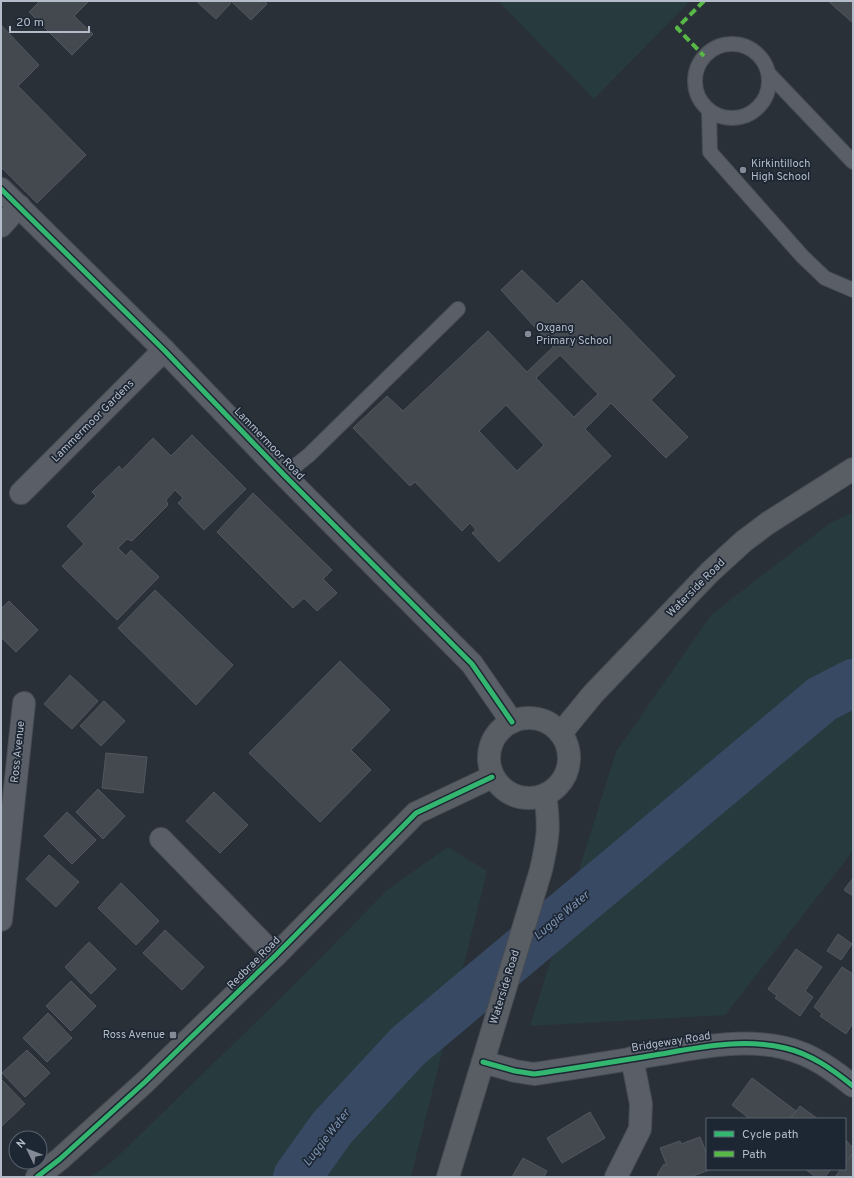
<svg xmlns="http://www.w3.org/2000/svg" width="854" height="1178" font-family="Overpass,sans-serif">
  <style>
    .green { fill: #273a3e }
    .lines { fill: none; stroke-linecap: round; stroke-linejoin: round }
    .river { stroke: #384963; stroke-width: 48 }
    .building { fill: #444950; stroke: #52575f; fill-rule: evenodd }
    .lane-casing { stroke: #484c53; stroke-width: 16 }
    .street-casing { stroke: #484c53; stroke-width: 24 }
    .secondary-casing { stroke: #484c53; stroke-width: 24 }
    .lane { stroke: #5a5e66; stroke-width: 14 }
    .street { stroke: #5a5e66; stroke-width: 22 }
    .secondary { stroke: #595d64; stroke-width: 22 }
    .quiet { stroke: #58b947; stroke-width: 4; stroke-dasharray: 8 4; stroke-linecap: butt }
    .cycleway-casing { stroke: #1d2633; stroke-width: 8 }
    .cycleway { stroke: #33b770; stroke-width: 5 }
    .poi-dot { fill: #848b96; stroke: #1d2633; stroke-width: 1.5 }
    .labels { text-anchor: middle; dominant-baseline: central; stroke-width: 3.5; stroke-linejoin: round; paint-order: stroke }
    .poi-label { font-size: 11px; fill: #b4bcc9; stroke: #1d2633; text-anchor: start }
    .street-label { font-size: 11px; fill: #b4bcc9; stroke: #1d2633 }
    .water-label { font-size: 12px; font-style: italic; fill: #7c92b1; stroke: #1d2633 }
  </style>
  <rect width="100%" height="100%" fill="#2a3038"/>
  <!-- green -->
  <g class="green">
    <polygon points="498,1 690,1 594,99"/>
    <polygon points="853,512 853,851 725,1015 530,1026 616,752 711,615 830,523"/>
    <polygon points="448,847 487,871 411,1177 91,1177 113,1161 294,985 387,890"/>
  </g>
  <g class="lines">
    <!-- river -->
    <polyline class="river" points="297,1177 332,1128 408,1046 822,699 853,683"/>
  </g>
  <!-- building -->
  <g class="building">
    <polygon points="40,1 89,1 74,16 93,34 72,55 29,12"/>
    <polygon points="196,1 229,1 231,3 216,19"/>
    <polygon points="233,1 265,1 267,4 251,20 232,2"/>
    <polygon points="828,1 853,1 853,23"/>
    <polygon points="1,25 39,65 18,86 86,155 37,203 1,167"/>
    <path d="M 522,270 L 557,304 L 582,280 L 675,376 L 651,400 L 688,437 L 666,458 L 611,403 L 585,429 L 611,456 L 499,562 L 472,533 L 476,530 L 470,523 L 462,531 L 415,482 L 410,486 L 353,428 L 387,396 L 403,411 L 488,331 L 527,372 L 553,347 L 501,290 ZM 560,355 L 598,394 L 574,417 L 536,378 ZM 506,405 L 544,445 L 517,471 L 479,431 Z"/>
    <polygon points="192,435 246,489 204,530 178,503 183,498 175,490 166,500 168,505 132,541 127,539 118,548 126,556 131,550 159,577 117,620 62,566 84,544 67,526 96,496 92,492 119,466 122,470 153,438 171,456"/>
    <polygon points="253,493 332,570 323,579 337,593 317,611 304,598 293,608 217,532"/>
    <polygon points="155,590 233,665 196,705 118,628"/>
    <polygon points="9,601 38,630 16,652 1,637 1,609"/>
    <polygon points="340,661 390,710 351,750 371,770 320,822 249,753"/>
    <polygon points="70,675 98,701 72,729 44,704"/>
    <polygon points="104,701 125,721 101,746 80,726"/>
    <polygon points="106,753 147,757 143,793 102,788"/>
    <polygon points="98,789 125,816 103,839 76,812"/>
    <polygon points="214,792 248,825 220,853 186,821"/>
    <polygon points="67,812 96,840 72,864 44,836"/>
    <polygon points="49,855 79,882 56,907 26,879"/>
    <polygon points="853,878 853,896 844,890"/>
    <polygon points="121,883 159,921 136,945 98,908"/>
    <polygon points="165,930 204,967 182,990 143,953"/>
    <polygon points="838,934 852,944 841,960 827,951"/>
    <polygon points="89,942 116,969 91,994 65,967"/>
    <polygon points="796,949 822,967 805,991 813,997 800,1016 775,998 777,996 768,989"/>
    <polygon points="842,967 853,974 853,1023 846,1034 820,1016 822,1014 814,1007"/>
    <polygon points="71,981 96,1006 71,1031 46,1006"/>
    <polygon points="48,1013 72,1038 47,1062 23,1038"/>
    <polygon points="27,1050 50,1073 25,1097 2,1073"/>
    <polygon points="752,1078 796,1111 790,1119 750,1119 732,1105"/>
    <polygon points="1,1079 25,1104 1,1127"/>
    <polygon points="800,1106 818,1119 790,1119"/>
    <polygon points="590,1112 605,1138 562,1163 547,1138"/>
    <polygon points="700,1137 707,1154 707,1169 712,1169 690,1177 659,1177 657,1175 664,1164 667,1166 660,1148 680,1141 681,1144"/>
    <polygon points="845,1139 853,1148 853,1153 845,1163"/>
    <polygon points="853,1153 853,1177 835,1177 841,1169 845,1169 845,1163"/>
    <polygon points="523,1158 547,1171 544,1177 512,1177"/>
    <polygon points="805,1169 831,1169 825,1177 816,1177"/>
  </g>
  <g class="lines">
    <defs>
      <g id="lane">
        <circle cx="732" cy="81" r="37"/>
        <polyline points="769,74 853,162"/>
        <polyline points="709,110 710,152 802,256 825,278 853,290"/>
        <polyline points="284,475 309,455 458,309"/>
      </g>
      <g id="street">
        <polyline points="1,189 164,350 284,475 472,664 512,722"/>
        <polyline points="1,226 19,206"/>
        <polyline points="21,493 164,350"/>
        <polyline points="161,839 275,956"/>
        <polyline points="1,920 24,703"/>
        <path d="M 483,1062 L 515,1071 L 534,1074 C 576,1068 618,1061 661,1054 C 701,1047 744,1038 785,1048 C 811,1054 832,1069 853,1086"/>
        <polyline points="616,1177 640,1129 641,1104 632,1058"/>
      </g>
      <g id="secondary">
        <circle cx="529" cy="758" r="40"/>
        <polyline points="561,733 593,694 710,572 744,541 768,523 853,469"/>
        <polyline points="37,1177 60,1159 145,1082 275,956 416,813 492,777"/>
        <path d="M 448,1177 L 541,870 C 548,839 550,827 545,795"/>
      </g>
    </defs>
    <!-- lane casing -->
    <use href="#lane" class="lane-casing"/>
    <!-- street casing -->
    <use href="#street" class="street-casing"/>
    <!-- secondary casing -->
    <use href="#secondary" class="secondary-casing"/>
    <!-- lane -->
    <use href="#lane" class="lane"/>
    <!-- street -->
    <use href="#street" class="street"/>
    <!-- secondary -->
    <use href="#secondary" class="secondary"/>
    <!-- quiet -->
    <polyline class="quiet" points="704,1 677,28 704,56"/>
    <defs>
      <g id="cycleway">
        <polyline points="1,189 164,350 284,475 472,664 512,722"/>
        <path d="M 483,1062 L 515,1071 L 534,1074 C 576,1068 618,1061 661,1054 C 701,1047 744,1038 785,1048 C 811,1054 832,1069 853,1086"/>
        <polyline points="37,1177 60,1159 145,1082 275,956 416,813 492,777"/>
      </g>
    </defs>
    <!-- cycleway casing -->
    <use href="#cycleway" class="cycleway-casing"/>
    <!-- cycleway -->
    <use href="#cycleway" class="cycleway"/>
  </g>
  <!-- markers -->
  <g class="poi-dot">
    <circle cx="743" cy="170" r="4"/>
    <circle cx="528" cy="334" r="4"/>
    <rect x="169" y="1031" width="8" height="8" rx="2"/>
  </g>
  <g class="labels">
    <!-- poi labels -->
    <g class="poi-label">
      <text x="751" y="164">Kirkintilloch<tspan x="751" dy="13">High School</tspan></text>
      <text x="536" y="328">Oxgang<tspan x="536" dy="13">Primary School</tspan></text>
      <text x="165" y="1035" text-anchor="end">Ross Avenue</text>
    </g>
    <!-- street labels -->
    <g class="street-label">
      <text transform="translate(93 421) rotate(-45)">Lammermoor Gardens</text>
      <text transform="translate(269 444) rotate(46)">Lammermoor Road</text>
      <text transform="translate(696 588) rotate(-45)">Waterside Road</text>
      <text transform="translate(18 752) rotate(-84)">Ross Avenue</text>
      <text transform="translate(254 963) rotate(-45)">Redbrae Road</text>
      <text transform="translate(505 987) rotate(-73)">Waterside Road</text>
      <text transform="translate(671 1042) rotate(-9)">Bridgeway Road</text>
    </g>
    <!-- water labels -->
    <g class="water-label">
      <text transform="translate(562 916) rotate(-40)">Luggie Water</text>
      <text transform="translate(327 1138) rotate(-52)">Luggie Water</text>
    </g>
  </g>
  <!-- border -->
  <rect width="854" height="1178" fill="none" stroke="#b4bcc9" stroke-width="4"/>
  <!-- legend -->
  <rect x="706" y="1118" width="140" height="52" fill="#1d2633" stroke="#59626f"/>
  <rect x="714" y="1131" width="20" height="6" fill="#33b770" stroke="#59626f"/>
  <text x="742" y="1138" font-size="12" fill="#b4bcc9">Cycle path</text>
  <rect x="714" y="1151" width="20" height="6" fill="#58b947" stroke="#59626f"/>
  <text x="742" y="1158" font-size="12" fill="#b4bcc9">Path</text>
  <!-- north arrow -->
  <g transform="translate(28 1150) rotate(313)"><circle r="19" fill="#1d2633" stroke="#59626f"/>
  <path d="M0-3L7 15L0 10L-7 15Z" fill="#848b96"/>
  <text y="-6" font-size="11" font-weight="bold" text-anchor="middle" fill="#b4bcc9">N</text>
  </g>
  <!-- scale -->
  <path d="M10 26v6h79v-6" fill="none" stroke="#b4bcc9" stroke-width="2"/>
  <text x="16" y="26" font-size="12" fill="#b4bcc9" stroke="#1d2633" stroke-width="3" paint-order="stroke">20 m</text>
</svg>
